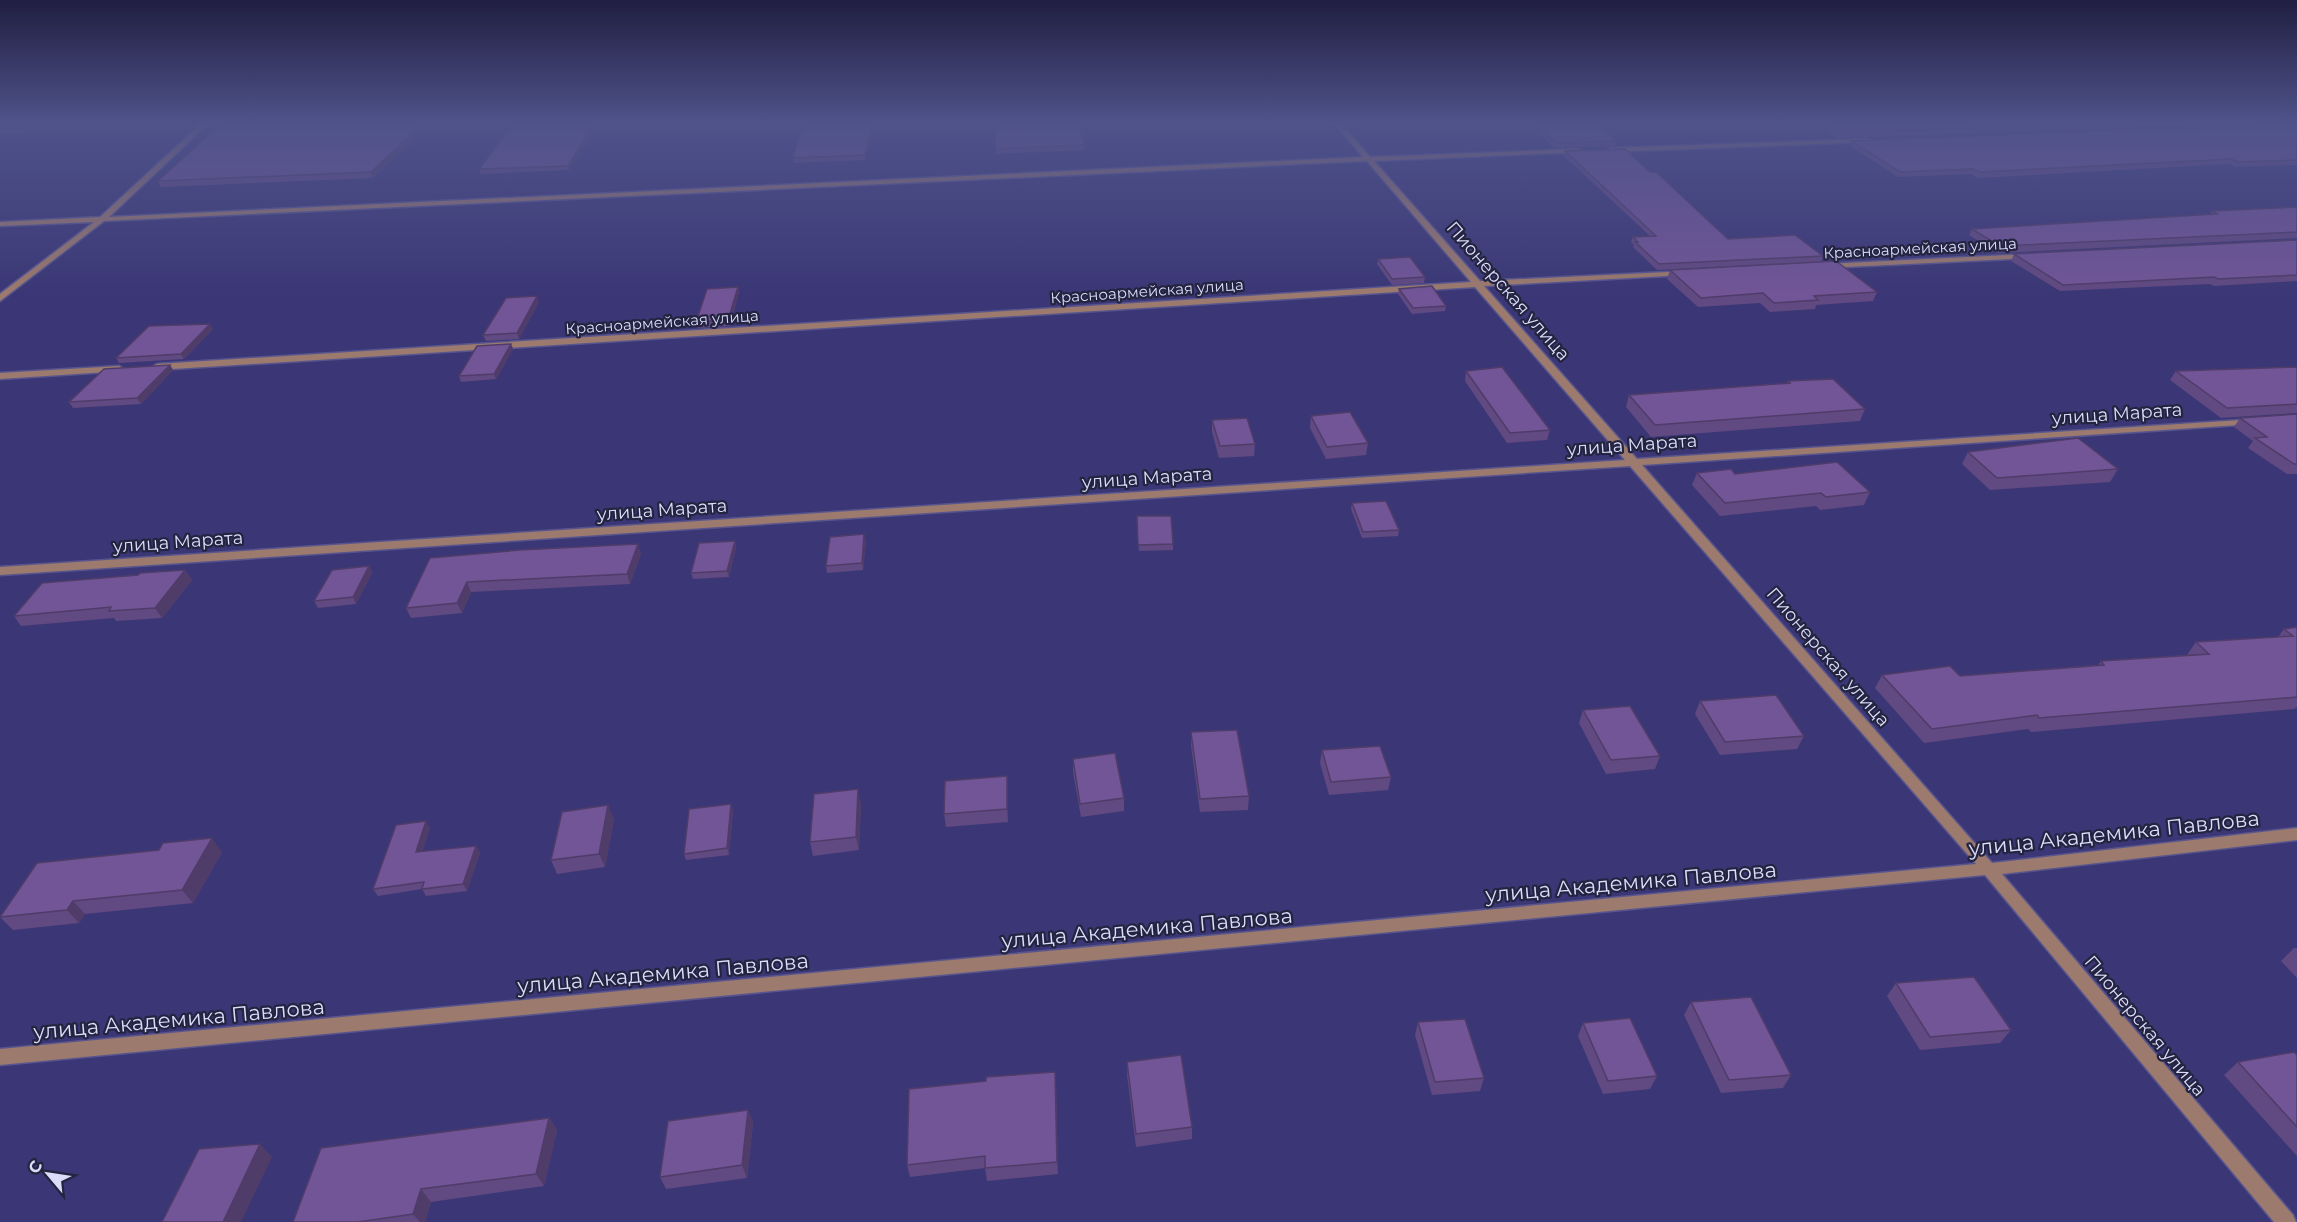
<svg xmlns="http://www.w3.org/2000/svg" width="2297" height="1222" font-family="Montserrat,sans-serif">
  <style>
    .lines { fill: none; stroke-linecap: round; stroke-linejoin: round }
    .minor-casing { stroke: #58558e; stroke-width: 3 }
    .minor { fill: #9c7a6d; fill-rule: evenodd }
    .wall { fill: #614981 }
    .shaded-wall { fill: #4f3c69 }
    .building { fill: #715596; stroke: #4f3c69; stroke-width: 1.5 }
    .labels { text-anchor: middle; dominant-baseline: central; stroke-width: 4.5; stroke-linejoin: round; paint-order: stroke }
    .far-street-label { font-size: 15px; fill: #dadcfa; stroke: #242440 }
    .street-label { font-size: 18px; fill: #dadcfa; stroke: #242440 }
    .near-street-label { font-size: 21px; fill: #dadcfa; stroke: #242440 }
  </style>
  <rect width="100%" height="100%" fill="#3b3776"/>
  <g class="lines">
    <defs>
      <g id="minor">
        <polygon points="203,122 210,122 109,217 1363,157 1333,122 1340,122 1370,157 1579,149 1581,150 1581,152 1374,161 1480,281 1688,271 1688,275 1685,275 1484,286 1637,459 2257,419 2257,423 2254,424 1642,465 1992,863 2297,828 2297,840 2002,874 2293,1215 2296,1222 2274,1222 1985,875 0,1065 0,1049 1976,864 1630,466 0,575 0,567 1625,460 1475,287 157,370 152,367 157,364 1471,282 1367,161 104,221 0,301 0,294 94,222 0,226 0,222 100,217"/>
        <polygon points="1867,139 1869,140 1869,142 1609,152 1606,150 1609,148"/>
        <polygon points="2029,254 2033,256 2032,258 1825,268 1821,266 1825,264"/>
        <polygon points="119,366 124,369 122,371 0,379 0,373"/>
      </g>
    </defs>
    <!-- minor casing -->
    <use href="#minor" class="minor-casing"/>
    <!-- minor -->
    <use href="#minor" class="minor"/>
  </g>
  <!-- wall -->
  <g class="wall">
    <polygon points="0,122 47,122 31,133 0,134"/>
    <polygon points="223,122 432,122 373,178 161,187 158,181"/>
    <polygon points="515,122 618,122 613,130 593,131 569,170 481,174 479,169"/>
    <polygon points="803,122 875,122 865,160 794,163 793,158"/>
    <polygon points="994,122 1084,145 1084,150 996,154"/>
    <polygon points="1527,122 1595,122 1616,141 1614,146 1555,148"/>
    <polygon points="1813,122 2275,122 1837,138"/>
    <polygon points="2297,124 2297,165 2235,167 2229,164 1978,178 1971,174 1898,177 1850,146 1851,141"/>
    <polygon points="1565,151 1728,239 1823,256 1821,262 1657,270 1633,247 1634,245 1631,242 1633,237 1650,236 1564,156"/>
    <polygon points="2297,207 2297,238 1997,253 1969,235 1972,229 2210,214 2212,211"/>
    <polygon points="2297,240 2297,281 2214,286 2210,284 2060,291 2011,261 2014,254"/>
    <polygon points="1378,259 1425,277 1424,283 1392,285 1377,264"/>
    <polygon points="1670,270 1877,292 1873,301 1816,305 1815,309 1770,312 1760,303 1698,307 1667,279"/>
    <polygon points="738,287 739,292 730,326 698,328 696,322"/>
    <polygon points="1399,289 1446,306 1445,311 1412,314 1398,294"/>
    <polygon points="539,302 519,339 486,341 483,335"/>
    <polygon points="213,329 184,359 119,363 116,358"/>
    <polygon points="511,344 513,349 496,379 461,382 459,376"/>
    <polygon points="170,365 173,370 141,404 73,408 69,402"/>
    <polygon points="2297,367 2297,413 2221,418 2170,380 2176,371"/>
    <polygon points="1466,371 1550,430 1547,440 1507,443 1465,381"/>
    <polygon points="1788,381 1865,409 1860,421 1651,437 1626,407 1629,395 1787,384"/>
    <polygon points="2297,414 2297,474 2287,474 2248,448 2253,441 2234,427 2240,418"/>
    <polygon points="1311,416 1368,443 1366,455 1326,459 1310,428"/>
    <polygon points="1212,420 1255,444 1254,456 1219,458 1212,432"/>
    <polygon points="1968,452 2118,469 2110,482 1990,490 1962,464"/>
    <polygon points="1697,473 1735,474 1870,492 1864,505 1820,510 1816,506 1720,516 1692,485"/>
    <polygon points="1352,503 1399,530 1398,536 1362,538 1351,509"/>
    <polygon points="1137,516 1173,544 1173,550 1139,551"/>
    <polygon points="735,541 736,547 729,577 693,579 691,573"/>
    <polygon points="866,541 863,570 827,573 826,566"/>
    <polygon points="641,554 630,584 471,592 462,613 411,618 406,608 430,558"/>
    <polygon points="369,566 372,573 356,604 318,608 314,601"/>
    <polygon points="185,570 192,580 162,618 116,621 114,618 21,626 14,616"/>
    <polygon points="2297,627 2297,707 2294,709 2031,732 2028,729 1924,743 1875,688 1882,675 1960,676 2099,665 2101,661 2187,655 2196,642 2278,637 2284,629"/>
    <polygon points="1700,701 1804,736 1797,749 1720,755 1695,714"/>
    <polygon points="1583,710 1660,756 1655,769 1606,774 1579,723"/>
    <polygon points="1191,732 1249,796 1248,810 1200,812 1191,746"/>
    <polygon points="1322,750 1391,777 1388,790 1329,795 1320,763"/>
    <polygon points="1073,759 1124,798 1124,811 1081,817 1073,772"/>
    <polygon points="1007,776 1008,789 1008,822 946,827 944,814"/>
    <polygon points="861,803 859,850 813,856 810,842"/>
    <polygon points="733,810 729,855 686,860 684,854"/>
    <polygon points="614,819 605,867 557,874 551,860"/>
    <polygon points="430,828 422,852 476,846 480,853 467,891 426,896 422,889 378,896 373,889"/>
    <polygon points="222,852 193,903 85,914 79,923 13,930 0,917"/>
    <polygon points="2294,948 2297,948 2297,978 2281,961"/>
    <polygon points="1896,983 2011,1030 2000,1043 1920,1050 1887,996"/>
    <polygon points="1691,1002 1791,1075 1783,1088 1721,1093 1684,1015"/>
    <polygon points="1418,1022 1484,1078 1480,1091 1432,1095 1415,1035"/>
    <polygon points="1583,1023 1657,1076 1650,1089 1603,1094 1578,1036"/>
    <polygon points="2297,1055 2297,1156 2224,1075 2238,1062"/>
    <polygon points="1127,1062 1192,1127 1192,1139 1136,1147 1127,1075"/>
    <polygon points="1056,1085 1058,1174 987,1181 985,1168 910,1177 907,1165"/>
    <polygon points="748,1110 753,1123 747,1178 666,1189 660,1177"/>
    <polygon points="549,1118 557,1130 544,1186 431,1202 425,1222 293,1222"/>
  </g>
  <!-- shaded-wall -->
  <g class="shaded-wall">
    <polygon points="33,122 47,122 31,133 27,126"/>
    <polygon points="424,122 432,122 373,178 371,172"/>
    <polygon points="614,122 618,122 613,130 612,126"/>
    <polygon points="873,122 875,122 865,160 865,155"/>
    <polygon points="592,127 593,131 569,170 568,166"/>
    <polygon points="738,287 739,292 730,326 728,320"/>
    <polygon points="537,296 539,302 519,339 517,333"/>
    <polygon points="210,324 213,329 184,359 181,354"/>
    <polygon points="511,344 513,349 496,379 494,374"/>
    <polygon points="170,365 173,370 141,404 137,398"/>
    <polygon points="864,534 866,541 863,570 862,563"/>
    <polygon points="735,541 736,547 729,577 727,571"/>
    <polygon points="638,544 641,554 630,584 627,574"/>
    <polygon points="369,566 372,573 356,604 353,597"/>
    <polygon points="185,570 192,580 162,618 155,608"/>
    <polygon points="467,582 471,592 462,613 457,603"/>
    <polygon points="1007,776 1008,789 1008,822 1007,809"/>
    <polygon points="858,789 861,803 859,850 856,837"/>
    <polygon points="731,804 733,810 729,855 727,848"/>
    <polygon points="608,805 614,819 605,867 599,854"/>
    <polygon points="426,821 430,828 420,859 416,852"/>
    <polygon points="212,838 222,852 193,903 182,890"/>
    <polygon points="476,846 480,853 467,891 463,884"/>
    <polygon points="73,901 85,914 79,923 67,910"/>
    <polygon points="1055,1072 1056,1085 1058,1174 1057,1162"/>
    <polygon points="748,1110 753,1123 747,1178 742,1165"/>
    <polygon points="549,1118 557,1130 544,1186 536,1174"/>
    <polygon points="260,1144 272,1157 241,1222 223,1222"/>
    <polygon points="421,1189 431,1202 425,1222 420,1222 413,1214"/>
  </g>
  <!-- building -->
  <g class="building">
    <polygon points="0,122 33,122 27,126 0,127"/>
    <polygon points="223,122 424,122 371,172 158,181"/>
    <polygon points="515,122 614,122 612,126 592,127 568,166 479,169"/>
    <polygon points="803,122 873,122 865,155 793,158"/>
    <polygon points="994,122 1079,122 1084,145 996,149"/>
    <polygon points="1533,122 1595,122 1616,141 1556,143"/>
    <polygon points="1823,122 2137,122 1839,133"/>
    <polygon points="2297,124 2297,160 2238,162 2232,159 1980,172 1973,169 1900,172 1851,141"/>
    <polygon points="1625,149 1650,172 1656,172 1728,239 1795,235 1823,256 1659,264 1635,242 1638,242 1633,237 1656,236 1565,151"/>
    <polygon points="2297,207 2297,232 2000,246 1972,229 2217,214 2212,211"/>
    <polygon points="2297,240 2297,275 2218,279 2214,277 2063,285 2014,254"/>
    <polygon points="1410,257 1425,277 1392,279 1378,259"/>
    <polygon points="1836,261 1877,292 1814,296 1818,300 1774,303 1763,293 1701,298 1670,270"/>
    <polygon points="1432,286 1446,306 1413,308 1399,289"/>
    <polygon points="738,287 728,320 696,322 707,289"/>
    <polygon points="537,296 517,333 483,335 506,298"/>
    <polygon points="210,324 181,354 116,358 149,326"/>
    <polygon points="511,344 494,374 459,376 477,346"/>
    <polygon points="170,365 137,398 69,402 104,369"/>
    <polygon points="1502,367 1550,430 1510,433 1466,371"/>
    <polygon points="2297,367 2297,404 2227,408 2176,371"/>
    <polygon points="1833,379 1865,409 1655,425 1629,395 1790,383 1788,381"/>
    <polygon points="1350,412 1368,443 1327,447 1311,416"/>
    <polygon points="2297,414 2297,464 2294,464 2255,438 2267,437 2240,418"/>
    <polygon points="1247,418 1255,444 1220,446 1212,420"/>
    <polygon points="2078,438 2118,469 1997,478 1968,452"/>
    <polygon points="1837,462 1870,492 1826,497 1821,493 1725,503 1697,473 1731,469 1735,474"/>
    <polygon points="1386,501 1399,530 1363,532 1352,503"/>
    <polygon points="1137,516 1171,516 1173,544 1138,545"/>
    <polygon points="864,534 862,563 826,566 830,537"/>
    <polygon points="735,541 727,571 691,573 699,543"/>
    <polygon points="638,544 627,574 467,582 457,603 406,608 430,558 520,550"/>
    <polygon points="369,566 353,597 314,601 332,570"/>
    <polygon points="185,570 155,608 109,611 111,607 14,616 42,583 138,575 140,573"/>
    <polygon points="2297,627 2297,697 2039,718 2037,715 1932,729 1882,675 1950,666 1960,676 2104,665 2101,661 2209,654 2196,642 2293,636 2284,629"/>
    <polygon points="1776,695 1804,736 1725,742 1700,701"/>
    <polygon points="1630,706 1660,756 1611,760 1583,710"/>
    <polygon points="1237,730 1249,796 1200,799 1191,732"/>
    <polygon points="1380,746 1391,777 1331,782 1322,750"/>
    <polygon points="1115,753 1124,798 1080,804 1073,759"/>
    <polygon points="1007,776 1007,809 944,814 945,781"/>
    <polygon points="858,789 856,837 810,842 814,794"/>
    <polygon points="731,804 727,848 684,854 689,809"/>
    <polygon points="608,805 599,854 551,860 562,812"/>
    <polygon points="426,821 416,852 476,846 463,884 422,889 424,882 373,889 396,825"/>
    <polygon points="212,838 182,890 73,901 67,910 0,917 37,863 159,850 163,843"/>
    <polygon points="1974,977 2011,1030 1930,1037 1896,983"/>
    <polygon points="1751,997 1791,1075 1729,1080 1691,1002"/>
    <polygon points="1630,1018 1657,1076 1608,1081 1583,1023"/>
    <polygon points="1465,1019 1484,1078 1435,1082 1418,1022"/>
    <polygon points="2294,1052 2297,1055 2297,1127 2238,1062"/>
    <polygon points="1181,1055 1192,1127 1136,1134 1127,1062"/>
    <polygon points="1055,1072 1057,1162 985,1168 985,1156 907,1165 909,1089 986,1081 986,1077"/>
    <polygon points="748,1110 742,1165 660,1177 668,1121"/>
    <polygon points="549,1118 536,1174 421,1189 413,1214 358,1222 293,1222 321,1148"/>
    <polygon points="260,1144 223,1222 162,1222 199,1149"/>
  </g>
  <!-- sky -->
  <linearGradient id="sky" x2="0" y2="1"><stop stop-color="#201e41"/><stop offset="0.42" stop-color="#4f538a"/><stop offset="1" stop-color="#4f538a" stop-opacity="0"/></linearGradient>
  <rect width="2297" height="293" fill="url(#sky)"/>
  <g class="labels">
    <!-- far-street labels -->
    <g class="far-street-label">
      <text transform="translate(1920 248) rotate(-3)">Красноармейская улица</text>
      <text transform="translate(1147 291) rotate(-4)">Красноармейская улица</text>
      <text transform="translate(662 322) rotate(-4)">Красноармейская улица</text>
    </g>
    <!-- street labels -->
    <g class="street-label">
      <text transform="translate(1508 291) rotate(49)">Пионерская улица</text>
      <text transform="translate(2117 414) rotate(-4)">улица Марата</text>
      <text transform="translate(1632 445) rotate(-4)">улица Марата</text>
      <text transform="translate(1147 478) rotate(-4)">улица Марата</text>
      <text transform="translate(662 510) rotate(-4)">улица Марата</text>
      <text transform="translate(178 542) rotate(-4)">улица Марата</text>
      <text transform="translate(1828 657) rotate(49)">Пионерская улица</text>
      <text transform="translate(2145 1026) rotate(50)">Пионерская улица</text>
    </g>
    <!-- near-street labels -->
    <g class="near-street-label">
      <text transform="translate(2114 833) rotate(-6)">улица Академика Павлова</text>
      <text transform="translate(1631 882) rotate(-5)">улица Академика Павлова</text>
      <text transform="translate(1147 928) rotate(-5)">улица Академика Павлова</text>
      <text transform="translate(663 973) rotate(-5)">улица Академика Павлова</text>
      <text transform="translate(179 1019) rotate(-5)">улица Академика Павлова</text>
    </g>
  </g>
  <!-- north arrow -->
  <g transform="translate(48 1174) rotate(299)" stroke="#242440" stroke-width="4.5" paint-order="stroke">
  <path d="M0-4.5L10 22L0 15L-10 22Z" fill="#dadcfa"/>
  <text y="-9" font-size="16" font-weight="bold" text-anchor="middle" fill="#dadcfa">С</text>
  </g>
</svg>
